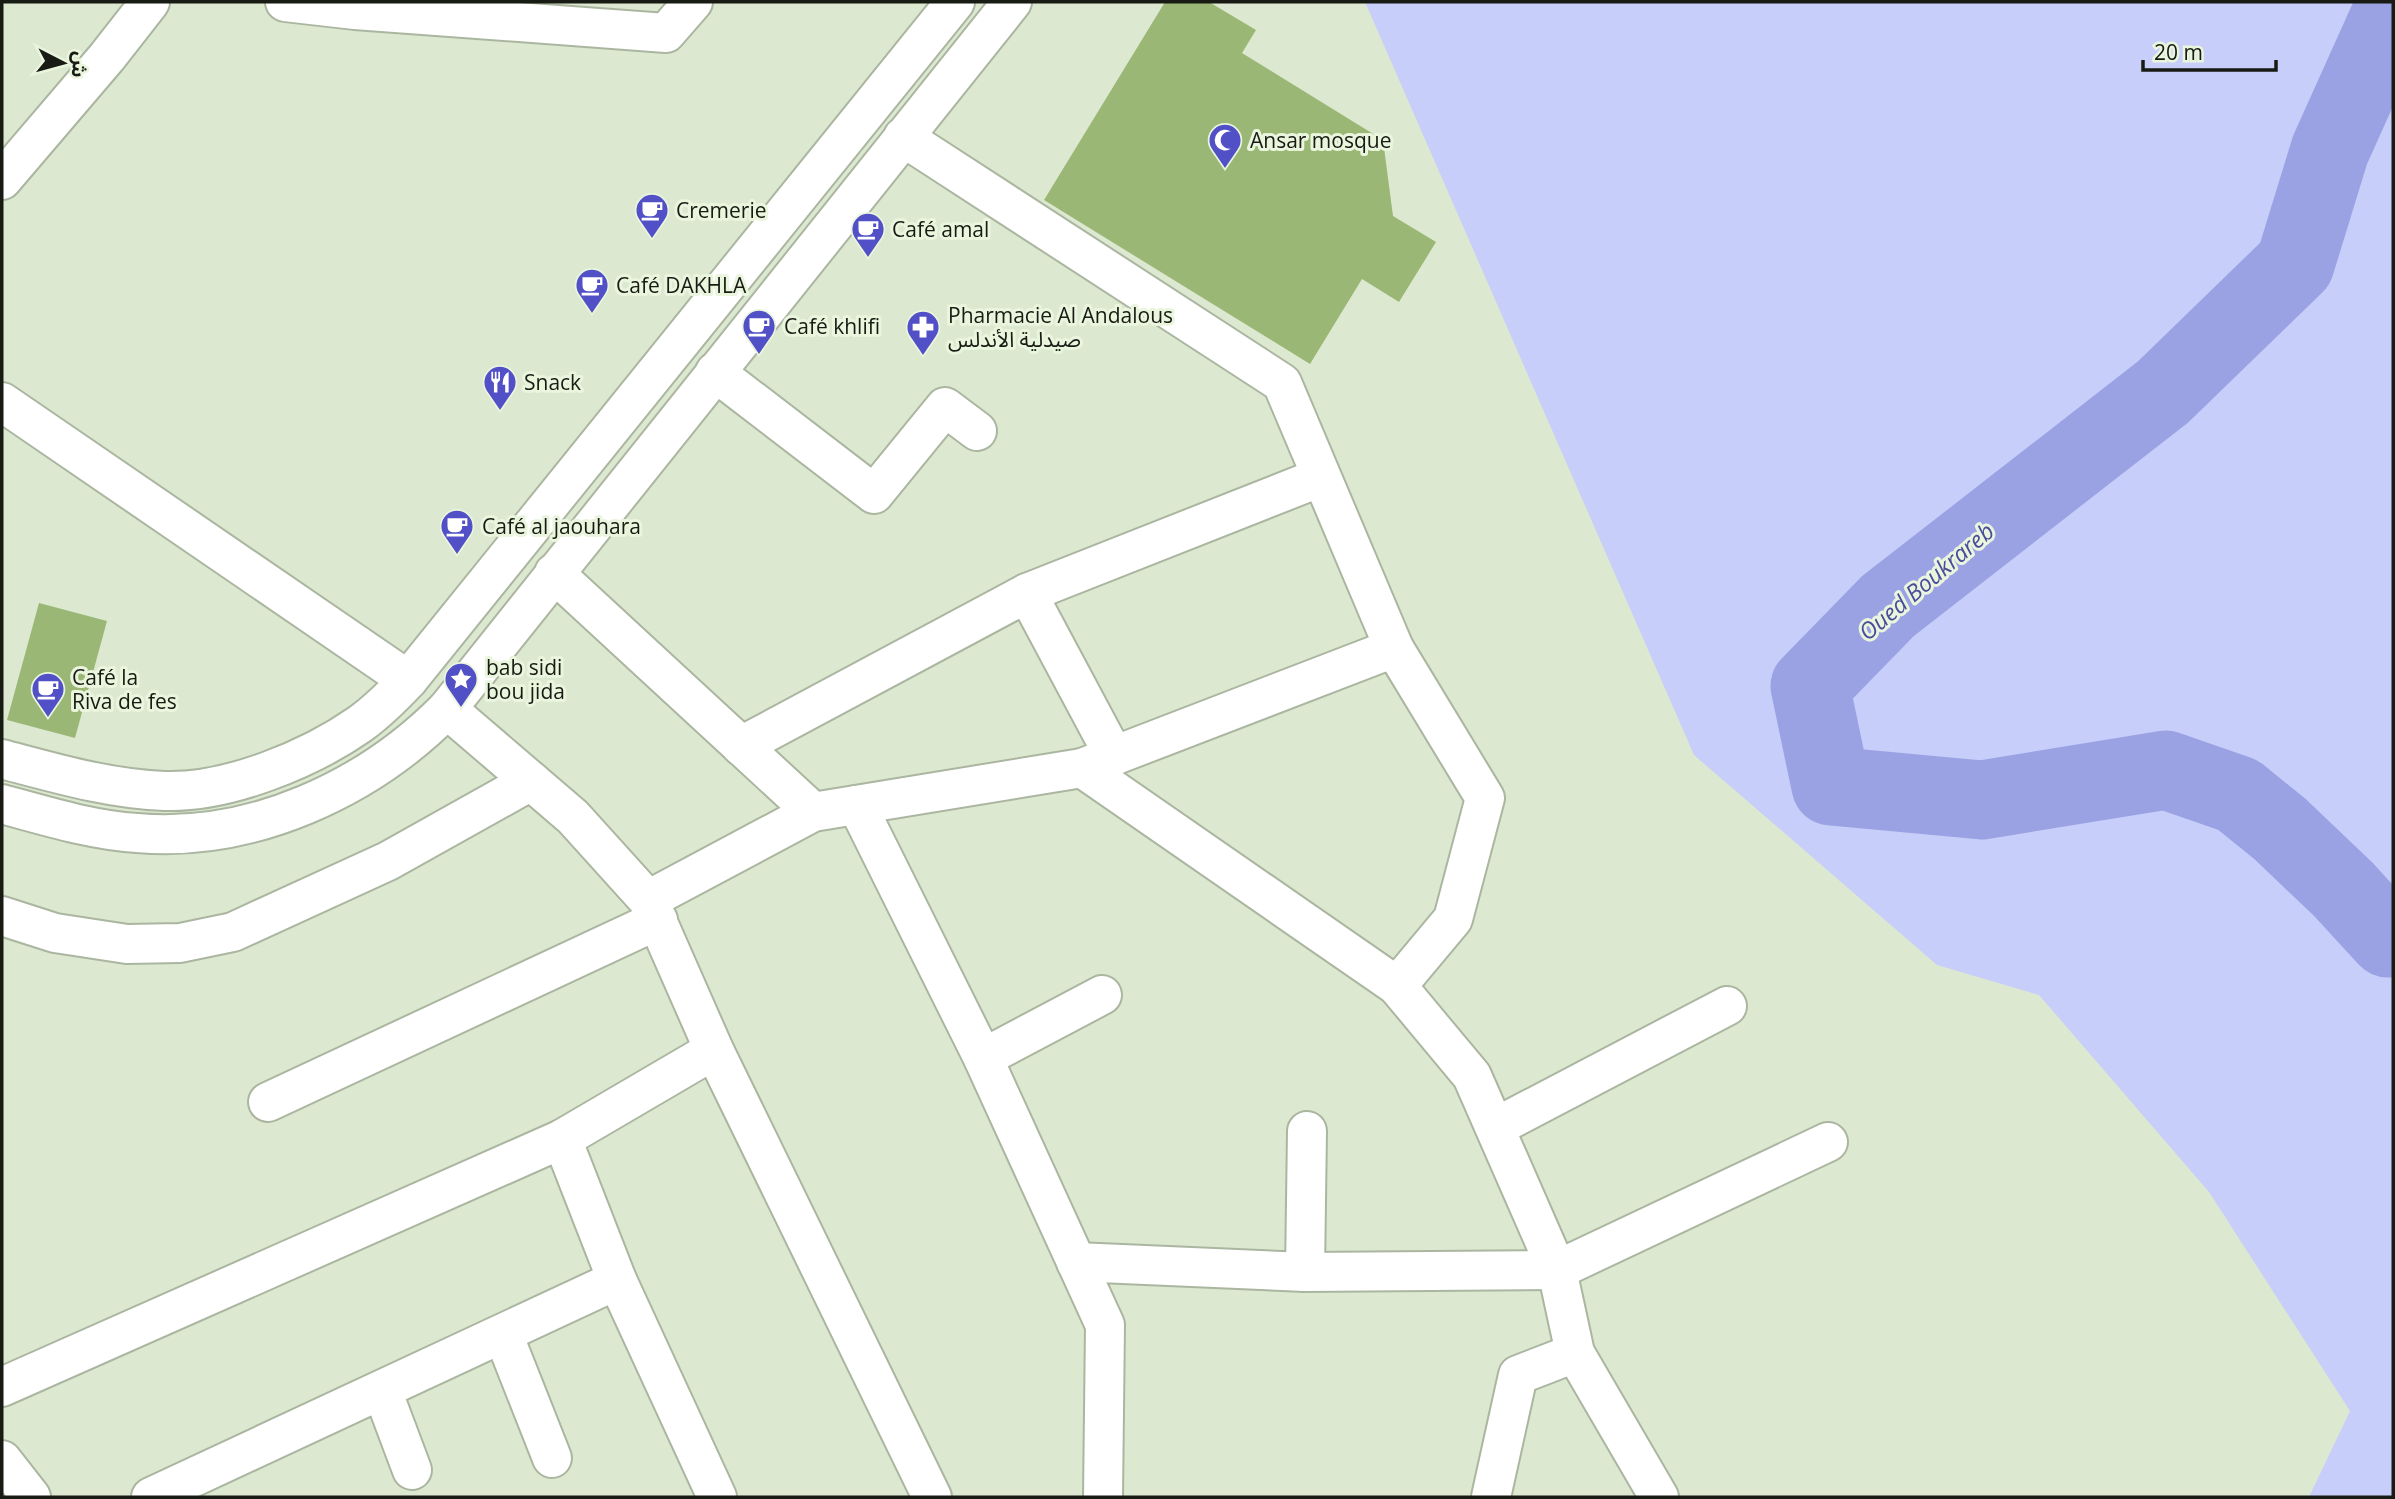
<svg xmlns="http://www.w3.org/2000/svg" width="2395" height="1499" font-family="'Open Sans','Noto Sans Arabic',sans-serif">
  <style>
    .green { fill: #c7cefa }
    .lines { fill: none; stroke-linecap: round; stroke-linejoin: round }
    .river { stroke: #9aa2e3; stroke-width: 79 }
    .building { fill: #9ab775 }
    .street-casing { stroke: #abb6a0; stroke-width: 42 }
    .primary-casing { stroke: #abb6a0; stroke-width: 42 }
    .street { stroke: #fff; stroke-width: 38 }
    .primary { stroke: #fff; stroke-width: 38 }
    .labels { text-anchor: middle; dominant-baseline: central; stroke-width: 6; stroke-linejoin: round; paint-order: stroke }
    .poi-label { font-size: 21px; fill: #171b13; stroke: #eaf5de; text-anchor: start }
    .water-label { font-size: 23px; font-style: italic; fill: #484c9a; stroke: #eaf5de }
  </style>
  <rect width="100%" height="100%" fill="#dde8d1"/>
  <!-- green -->
  <polygon class="green" points="1365,2 2393,2 2393,1497 2309,1497 2350,1411 2209,1192 2039,995 1937,965 1694,755"/>
  <g class="lines">
    <!-- river -->
    <polyline class="river" points="2393,10 2330,150 2295,264 2163,392 1888,606 1810,686 1831,786 1982,800 2166,770 2238,795 2280,829 2343,889 2388,938 2393,938"/>
  </g>
  <!-- building -->
  <g class="building">
    <polygon points="1165,2 1209,2 1256,30 1242,53 1383,140 1393,216 1436,242 1399,302 1362,279 1310,364 1044,200"/>
    <polygon points="39,603 107,621 75,738 7,720"/>
  </g>
  <g class="lines">
    <defs>
      <g id="street">
        <polyline points="285,2 355,10 666,33 693,2"/>
        <polyline points="903,137 1282,383 1394,648 1485,798 1453,919 1397,986"/>
        <polyline points="2,180 107,57 150,2"/>
        <polyline points="715,372 874,494 945,407 977,431"/>
        <polyline points="2,402 408,680"/>
        <polyline points="554,573 813,812"/>
        <polyline points="1027,593 1114,756"/>
        <polyline points="447,709 573,817 648,900 714,1050 932,1497"/>
        <polyline points="741,746 1027,593 1321,477"/>
        <polyline points="1082,768 1394,648"/>
        <polyline points="857,805 983,1058 1105,1325 1103,1497"/>
        <polyline points="648,900 813,812 1082,768 1397,986 1472,1076 1557,1270 1575,1353 1659,1497"/>
        <polyline points="2,916 55,933 127,944 180,943 233,932 388,861 531,781"/>
        <polyline points="983,1058 1102,995"/>
        <polyline points="268,1102 658,920"/>
        <polyline points="1496,1127 1727,1006"/>
        <polyline points="562,1139 617,1280 717,1497"/>
        <polyline points="1076,1262 1305,1272 1557,1270 1828,1142"/>
        <polyline points="1305,1272 1307,1131"/>
        <polyline points="503,1334 552,1458"/>
        <polyline points="2,1387 562,1139 714,1050"/>
        <polyline points="382,1390 412,1470"/>
        <polyline points="2,1460 31,1497"/>
        <polyline points="151,1497 617,1280"/>
        <polyline points="1491,1497 1518,1375 1575,1353"/>
      </g>
      <g id="primary">
        <path d="M 2,759 C 55,773 109,789 165,791 C 228,793 310,759 360,724 C 378,711 393,696 408,680 L 955,2"/>
        <path d="M 2,804 C 46,816 91,830 137,833 C 252,843 368,789 447,709 L 1012,2"/>
      </g>
    </defs>
    <!-- street casing -->
    <use href="#street" class="street-casing"/>
    <!-- primary casing -->
    <use href="#primary" class="primary-casing"/>
    <!-- street -->
    <use href="#street" class="street"/>
    <!-- primary -->
    <use href="#primary" class="primary"/>
  </g>
  <!-- icons -->
  <defs>
    <symbol id="mosque-pin" viewBox="-11 -11 22 30"><path d="M0 17L-7.5 6A9.5 9.5 0 1 1 7.5 6Z" fill="#5250c7" stroke="#eaf5de"/><path d="M3.5-4.9A6 6 0 1 0 3.5 4.9A5 5 0 1 1 3.5-4.9Z" fill="#fff"/></symbol>
    <symbol id="cafe-pin" viewBox="-11 -11 22 30"><path d="M0 17L-7.5 6A9.5 9.5 0 1 1 7.5 6Z" fill="#5250c7" stroke="#eaf5de"/><path d="M-5.5-4.5H6V0H3Q3 3.5 0 3.5H-2.5Q-5.5 3.5-5.5 0ZM3-3.2v2h1.7v-2ZM-6 4.5H4V6H-6Z" fill="#fff"/></symbol>
    <symbol id="pharmacy-pin" viewBox="-11 -11 22 30"><path d="M0 17L-7.5 6A9.5 9.5 0 1 1 7.5 6Z" fill="#5250c7" stroke="#eaf5de"/><path d="M-2-6h4v4h4v4h-4v4h-4v-4h-4v-4h4Z" fill="#fff"/></symbol>
    <symbol id="restaurant-pin" viewBox="-11 -11 22 30"><path d="M0 17L-7.5 6A9.5 9.5 0 1 1 7.5 6Z" fill="#5250c7" stroke="#eaf5de"/><path d="M-5-6h1v4h1v-4h1v4h1v-4h1v5L-1.5 .5V6h-2V.5L-5-1ZM5-6V6H3V1.5H1.5Q1.5-4 5-6Z" fill="#fff"/></symbol>
    <symbol id="sight-pin" viewBox="-11 -11 22 30"><path d="M0 17L-7.5 6A9.5 9.5 0 1 1 7.5 6Z" fill="#5250c7" stroke="#eaf5de"/><path d="M0-6L1.8-2.2L6-1.7L2.9 1.2L3.7 5.4L0 3.3L-3.7 5.4L-2.9 1.2L-6-1.7L-1.8-2.2Z" fill="#fff"/></symbol>
  </defs>
  <g fill-rule="evenodd">
    <use href="#mosque-pin" x="1206" y="121" width="38" height="52"/>
    <use href="#cafe-pin" x="633" y="191" width="38" height="52"/>
    <use href="#cafe-pin" x="849" y="210" width="38" height="52"/>
    <use href="#cafe-pin" x="573" y="266" width="38" height="52"/>
    <use href="#cafe-pin" x="740" y="307" width="38" height="52"/>
    <use href="#pharmacy-pin" x="904" y="308" width="38" height="52"/>
    <use href="#restaurant-pin" x="481" y="363" width="38" height="52"/>
    <use href="#cafe-pin" x="438" y="507" width="38" height="52"/>
    <use href="#sight-pin" x="442" y="660" width="38" height="52"/>
    <use href="#cafe-pin" x="29" y="670" width="38" height="52"/>
  </g>
  <g class="labels">
    <!-- poi labels -->
    <g class="poi-label">
      <text x="1250" y="140">Ansar mosque</text>
      <text x="676" y="210">Cremerie</text>
      <text x="892" y="229">Café amal</text>
      <text x="616" y="285">Café DAKHLA</text>
      <text x="948" y="315">Pharmacie Al Andalous<tspan x="948" dy="24">صيدلية الأندلس</tspan></text>
      <text x="784" y="326">Café khlifi</text>
      <text x="524" y="382">Snack</text>
      <text x="482" y="526">Café al jaouhara</text>
      <text x="486" y="667">bab sidi<tspan x="486" dy="24">bou jida</tspan></text>
      <text x="72" y="677">Café la<tspan x="72" dy="24">Riva de fes</tspan></text>
    </g>
    <!-- water labels -->
    <g class="water-label">
      <text transform="translate(1926 581) rotate(-40)">Oued Boukrareb</text>
    </g>
  </g>
  <!-- border -->
  <rect width="2395" height="1499" fill="none" stroke="#171b13" stroke-width="7"/>
  <!-- north arrow -->
  <g transform="translate(63 63) rotate(96)" stroke="#eaf5de" stroke-width="5" paint-order="stroke">
  <path d="M0-5L12 26L0 18L-12 26Z" fill="#171b13"/>
  <text y="-10" font-size="19" font-weight="bold" text-anchor="middle" fill="#171b13">ش</text>
  </g>
  <!-- scale -->
  <path d="M2143 60v10h133v-10" fill="none" stroke="#171b13" stroke-width="3.5"/>
  <text x="2154" y="60" font-size="21" fill="#171b13" stroke="#eaf5de" stroke-width="5" paint-order="stroke">20 m</text>
</svg>
